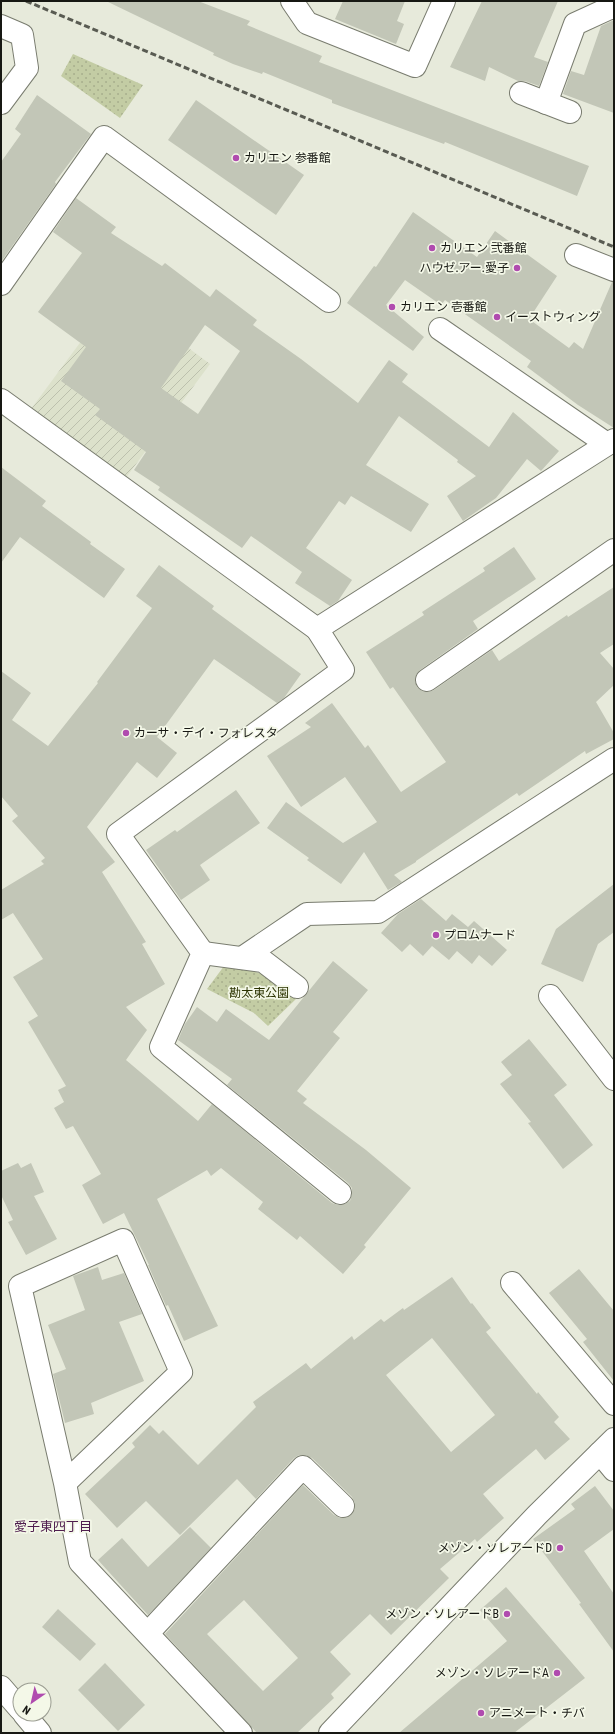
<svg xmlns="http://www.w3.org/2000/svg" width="615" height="1734" font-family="'Roboto Condensed','Noto Sans JP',sans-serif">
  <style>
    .industrial { fill: url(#industrial-furrows) }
    .grass { fill: url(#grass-dots) }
    .building { fill: #c2c6b7; fill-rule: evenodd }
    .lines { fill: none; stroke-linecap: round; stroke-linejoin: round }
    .street-casing { stroke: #797c6f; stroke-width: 24 }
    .street { stroke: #fff; stroke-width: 22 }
    .rail { stroke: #595b52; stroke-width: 3; stroke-dasharray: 6 3; stroke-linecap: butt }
    .poi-dot { fill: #b04baf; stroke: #f4f8e8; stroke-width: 1.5 }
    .labels { text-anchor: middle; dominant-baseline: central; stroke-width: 3.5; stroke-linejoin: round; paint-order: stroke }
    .poi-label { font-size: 12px; fill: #171813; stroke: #f4f8e8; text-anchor: start }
    .park-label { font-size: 12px; fill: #2b3301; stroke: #f4f8e8 }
    .neighbourhood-label { font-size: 13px; fill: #4f1e4f; stroke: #f4f8e8 }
  </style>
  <defs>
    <pattern id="industrial-furrows" width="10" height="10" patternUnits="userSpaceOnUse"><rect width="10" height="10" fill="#dce1cb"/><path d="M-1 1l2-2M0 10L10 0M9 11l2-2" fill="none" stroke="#bcc0ad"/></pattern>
    <pattern id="grass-dots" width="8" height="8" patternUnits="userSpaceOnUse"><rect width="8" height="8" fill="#c3cca4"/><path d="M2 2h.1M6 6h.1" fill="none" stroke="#a7ae8c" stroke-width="1.8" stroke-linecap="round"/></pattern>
  </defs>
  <rect width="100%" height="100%" fill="#e7eadb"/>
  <!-- industrial -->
  <polygon class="industrial" points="116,294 210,364 125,479 31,409"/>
  <!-- grass -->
  <g class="grass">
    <polygon points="73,54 143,85 120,118 61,76"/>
    <polygon points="227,962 267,976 296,999 268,1026 254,1013 207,989"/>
  </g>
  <!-- building -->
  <g class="building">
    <polygon points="106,1 198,1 250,21 247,25 322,56 319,62 589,166 577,196 445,142 444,144 411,132 332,103 332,100 263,72 262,74 233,64 213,55 214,53"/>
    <polygon points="343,1 405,1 397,21 404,24 396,44 335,19"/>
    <polygon points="482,1 558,1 534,57 548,62 539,86 525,81 518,81 489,67 485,81 450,67"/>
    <polygon points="614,20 614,113 563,94 571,71 584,75 601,26"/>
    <polygon points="37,95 91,134 55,182 56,184 1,262 1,162 21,134 15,129"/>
    <polygon points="196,100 304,175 276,215 168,140"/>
    <path d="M 76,198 L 116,227 L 111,233 L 162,266 L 165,263 L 210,297 L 216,289 L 257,320 L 253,325 L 301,359 L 358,403 L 389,360 L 408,374 L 402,382 L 489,447 L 513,412 L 559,451 L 541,471 L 527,459 L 496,498 L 463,521 L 447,496 L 476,476 L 457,462 L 458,460 L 399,416 L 366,465 L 429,504 L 411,532 L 351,496 L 345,505 L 339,501 L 306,548 L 352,580 L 338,601 L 330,606 L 295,583 L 302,572 L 251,536 L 242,548 L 158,490 L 160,487 L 134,470 L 146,452 L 95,415 L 100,409 L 61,381 L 86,347 L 38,312 L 82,253 L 53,232 ZM 205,325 L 240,351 L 198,414 L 161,388 Z"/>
    <polygon points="413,212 477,257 495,231 557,276 529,319 569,348 574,342 583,349 612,282 614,282 614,428 578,405 527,367 531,361 445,300 441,305 405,280 386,305 424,337 413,351 347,303 374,266 376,267"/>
    <polygon points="1,467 46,501 42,506 91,542 90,544 125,569 104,598 20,537 1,563"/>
    <polygon points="514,547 536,579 473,621 478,629 420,670 416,675 415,681 417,687 422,691 428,692 434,690 492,650 499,661 567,615 568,617 614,587 614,644 600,653 614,669 614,685 596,702 614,733 614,739 586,754 585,751 519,796 517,793 416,861 416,862 394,875 402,882 388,890 364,852 341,884 307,860 309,858 267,828 286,802 343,843 377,822 345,777 301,807 267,756 311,727 305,723 332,703 365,748 368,745 401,792 446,762 393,687 390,689 366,652 424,615 422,612 485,571 483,568"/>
    <polygon points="159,565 214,606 212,609 301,674 284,698 277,703 214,659 157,737 177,753 157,778 137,762 87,827 115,862 102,872 146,942 142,944 165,984 126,1007 147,1030 126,1060 198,1121 212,1104 332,1203 338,1205 345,1204 350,1201 352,1195 352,1188 348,1183 227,1085 232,1079 178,1040 185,1024 197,1007 217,1022 226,1009 269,1040 333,961 368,990 333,1032 340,1038 297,1091 307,1099 303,1103 366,1150 411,1188 364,1245 366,1247 343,1274 300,1236 297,1240 258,1209 263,1202 221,1168 211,1176 207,1170 157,1199 218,1326 184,1341 168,1305 166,1306 148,1265 149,1265 124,1213 103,1224 82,1185 101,1174 73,1126 66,1129 54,1108 64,1102 58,1090 66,1086 28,1022 38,1016 13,977 43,959 13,913 1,920 1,890 44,864 41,861 45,858 12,821 18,816 1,796 1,671 31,693 12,720 48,746 98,683 97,682 152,608 136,596"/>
    <polygon points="236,790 260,823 200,865 210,880 181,900 146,850 175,830 177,832"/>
    <polygon points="614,884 614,932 598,944 583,982 541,964 556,929"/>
    <polygon points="421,899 446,921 452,914 468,927 474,921 507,950 492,966 479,955 472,964 457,951 449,960 432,946 423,956 410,944 402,952 381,933 398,914"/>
    <polygon points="529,1039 567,1085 554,1095 593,1145 563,1169 528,1123 531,1122 500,1084 512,1075 501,1062"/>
    <polygon points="18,1163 21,1168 31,1163 44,1192 34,1196 57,1239 26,1255 8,1222 13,1220 1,1195 1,1171"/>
    <polygon points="98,1267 102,1280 124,1273 142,1314 119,1322 144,1381 91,1403 94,1414 65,1423 53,1374 66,1369 48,1325 85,1310 73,1276"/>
    <polygon points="579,1269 614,1311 614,1381 583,1342 587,1339 549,1293"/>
    <path d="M 452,1277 L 471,1304 L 472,1303 L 491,1328 L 486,1332 L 537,1394 L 538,1392 L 559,1417 L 554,1422 L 570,1439 L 545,1460 L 536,1449 L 483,1494 L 504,1518 L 477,1542 L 475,1539 L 440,1569 L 449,1578 L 391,1635 L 370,1614 L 330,1652 L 351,1674 L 331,1694 L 334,1698 L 315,1716 L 297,1733 L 257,1733 L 165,1634 L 303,1485 L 334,1515 L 340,1518 L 347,1518 L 352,1514 L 355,1509 L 355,1503 L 352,1497 L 312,1458 L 306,1455 L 299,1455 L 294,1458 L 256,1499 L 237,1479 L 180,1535 L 146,1501 L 117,1528 L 85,1494 L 135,1447 L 132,1443 L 150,1425 L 159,1434 L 163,1430 L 198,1465 L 256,1407 L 253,1402 L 306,1363 L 311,1369 L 352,1336 L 354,1340 L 381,1319 L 384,1322 L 403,1308 L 404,1310 ZM 432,1338 L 495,1415 L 451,1452 L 386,1375 ZM 244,1600 L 298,1658 L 263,1691 L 207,1634 Z"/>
    <polygon points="595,1486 614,1511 614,1529 584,1551 614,1594 614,1652 579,1604 581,1603 533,1539 575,1509 571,1504"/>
    <polygon points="190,1527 211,1548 148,1615 98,1560 122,1538 148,1567"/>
    <polygon points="506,1587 585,1678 514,1733 399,1733 507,1641 480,1610"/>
    <polygon points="58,1609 96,1644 80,1661 42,1627"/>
    <polygon points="105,1663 145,1705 118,1731 78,1690"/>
  </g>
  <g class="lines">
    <defs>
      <g id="street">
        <polyline points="292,1 307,23 415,66 444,1"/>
        <polyline points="1,26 22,35 27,68 1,103"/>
        <polyline points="521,93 570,112"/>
        <polyline points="546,103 575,24 612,7 614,8"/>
        <polyline points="576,255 614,270"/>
        <polyline points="1,284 104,137 329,301"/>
        <polyline points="440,329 607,444"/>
        <polyline points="1,400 317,629 614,440"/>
        <polyline points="317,629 343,670 118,834 203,953 161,1047 340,1193"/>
        <polyline points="427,680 614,550"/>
        <polyline points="203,953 263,961 297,987"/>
        <polyline points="242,958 307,914 378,912 614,759"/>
        <polyline points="550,996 614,1079"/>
        <polyline points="512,1283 614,1404"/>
        <polyline points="600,1453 614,1470"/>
        <polyline points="65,1483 181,1372 123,1240 20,1286 65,1483 80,1562 241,1733"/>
        <polyline points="148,1633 303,1467 343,1506"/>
        <polyline points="1,1687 20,1709"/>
        <polyline points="24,1714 40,1733"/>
        <polyline points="330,1733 537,1515 614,1439"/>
      </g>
    </defs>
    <!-- street casing -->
    <use href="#street" class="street-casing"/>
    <!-- street -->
    <use href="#street" class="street"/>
    <!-- rail -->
    <polyline class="rail" points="26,1 614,247"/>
  </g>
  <!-- markers -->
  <g class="poi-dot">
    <circle cx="236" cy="158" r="4"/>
    <circle cx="432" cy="248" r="4"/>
    <circle cx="517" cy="268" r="4"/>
    <circle cx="392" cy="307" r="4"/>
    <circle cx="497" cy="317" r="4"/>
    <circle cx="126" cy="733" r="4"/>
    <circle cx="436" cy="935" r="4"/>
    <circle cx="560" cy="1548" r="4"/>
    <circle cx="507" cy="1614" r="4"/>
    <circle cx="557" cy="1673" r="4"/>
    <circle cx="481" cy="1713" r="4"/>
  </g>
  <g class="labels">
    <!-- poi labels -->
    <g class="poi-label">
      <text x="244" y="158">カリエン 参番館</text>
      <text x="440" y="248">カリエン 弐番館</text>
      <text x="509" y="268" text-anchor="end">ハウゼ.アー.愛子</text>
      <text x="400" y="307">カリエン 壱番館</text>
      <text x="505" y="317">イーストウィング</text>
      <text x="134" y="733">カーサ・デイ・フォレスタ</text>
      <text x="444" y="935">プロムナード</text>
      <text x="552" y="1548" text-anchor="end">メゾン・ソレアードD</text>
      <text x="499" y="1614" text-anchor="end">メゾン・ソレアードB</text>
      <text x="549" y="1673" text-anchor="end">メゾン・ソレアードA</text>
      <text x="489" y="1713">アニメート・チバ</text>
    </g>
    <!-- park labels -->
    <g class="park-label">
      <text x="259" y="993">勘太東公園</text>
    </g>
    <!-- neighbourhood labels -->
    <g class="neighbourhood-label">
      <text x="53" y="1526">愛子東四丁目</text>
    </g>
  </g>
  <!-- border -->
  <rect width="615" height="1734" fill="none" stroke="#171813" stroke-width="4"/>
  <!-- north arrow -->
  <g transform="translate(32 1702) rotate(214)"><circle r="19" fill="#f4f8e8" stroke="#9c9e93"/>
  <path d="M0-3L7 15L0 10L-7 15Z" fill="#b04baf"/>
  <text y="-6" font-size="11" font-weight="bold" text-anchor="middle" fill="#171813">N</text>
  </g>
</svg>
